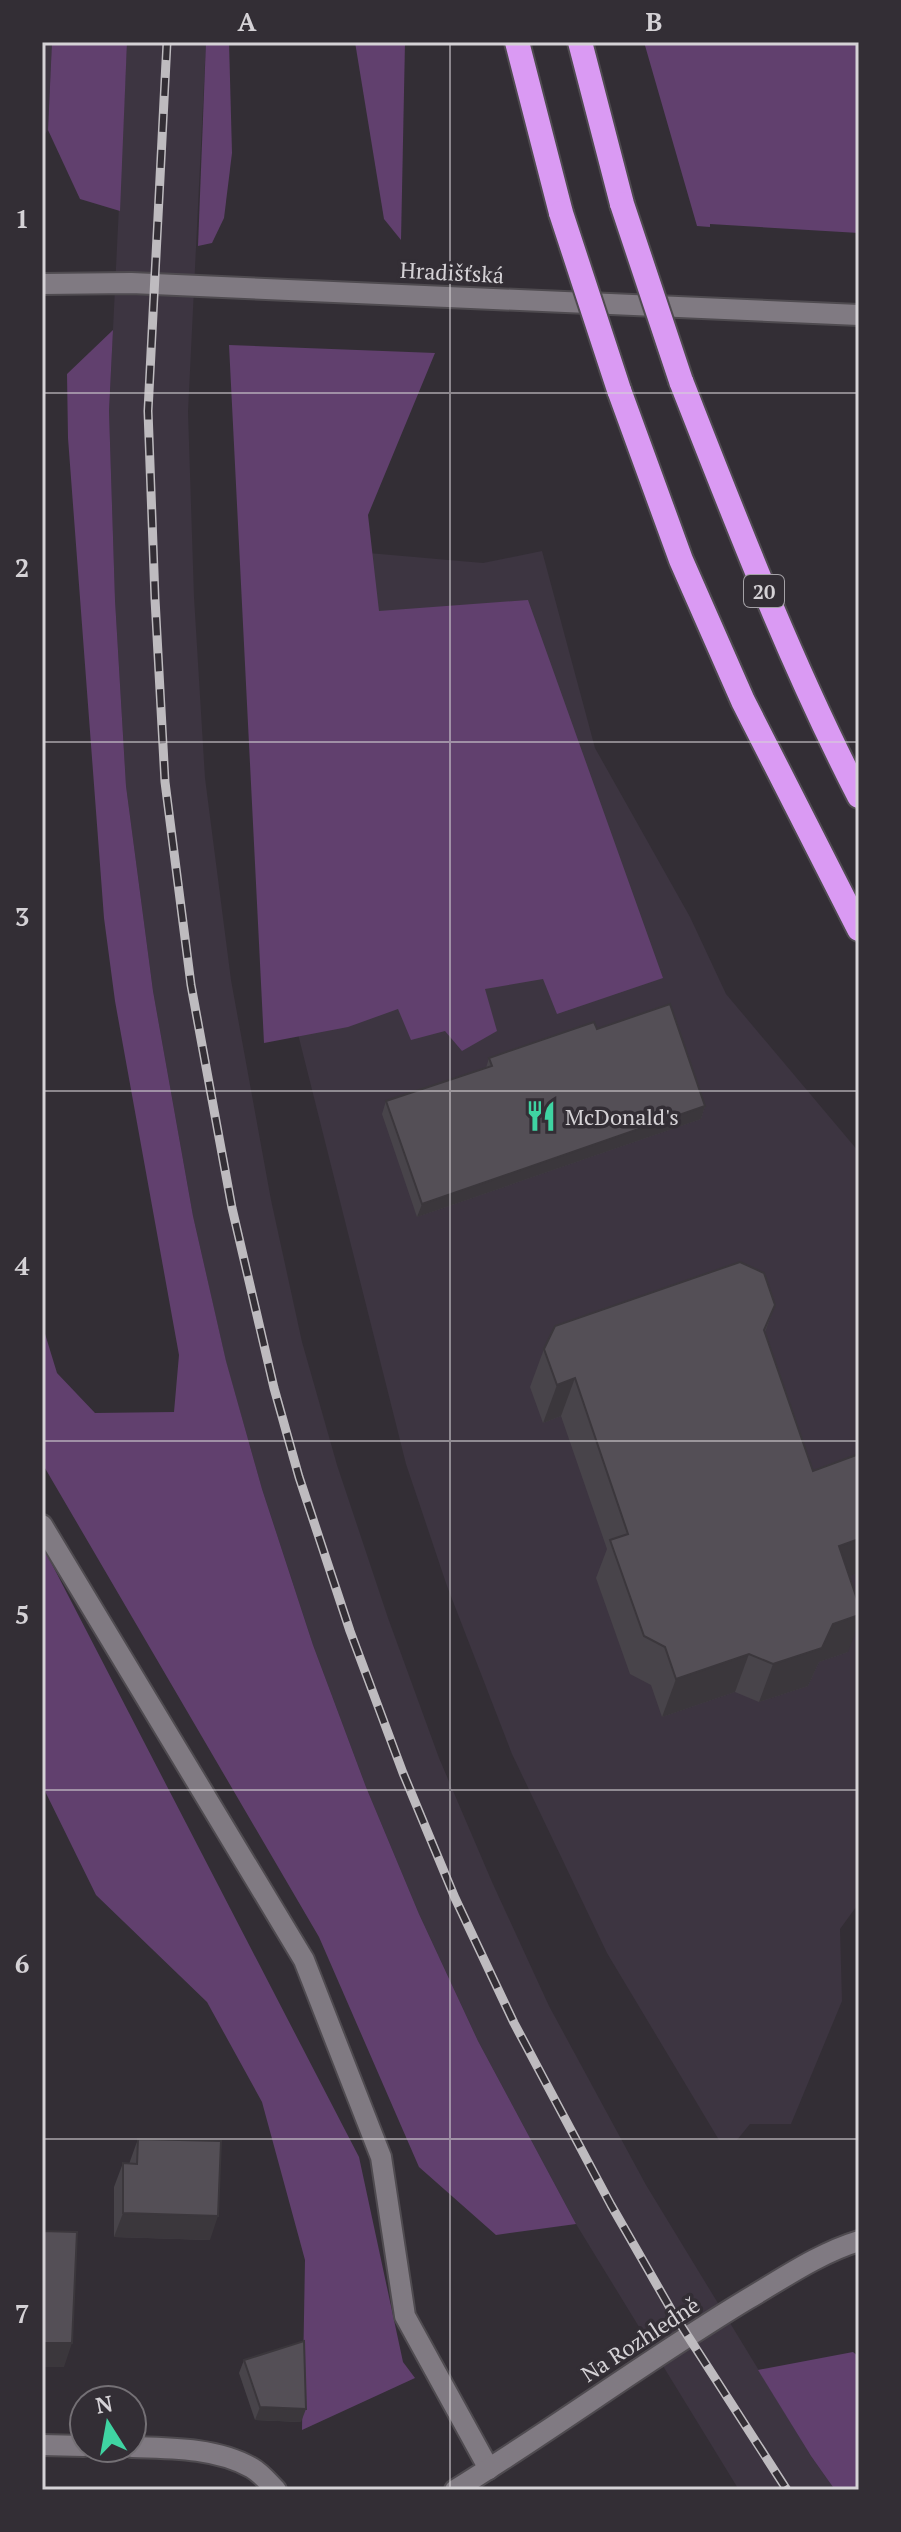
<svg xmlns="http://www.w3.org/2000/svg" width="901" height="2532" font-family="'PT Serif',serif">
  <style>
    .built { fill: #3d3541 }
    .green { fill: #61406e }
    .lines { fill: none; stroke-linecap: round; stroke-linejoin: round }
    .minor-casing { stroke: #4f4b50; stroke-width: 24 }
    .highway-casing { stroke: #4f4b50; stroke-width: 28 }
    .minor { stroke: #807a82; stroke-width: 20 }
    .highway { stroke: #da9af3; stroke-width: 24 }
    .rail-casing { stroke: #bebbbf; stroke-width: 9 }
    .rail { stroke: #332e35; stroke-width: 6; stroke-dasharray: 18; stroke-linecap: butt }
    .highway-bridge-casing { stroke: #4f4b50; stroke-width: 28; stroke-linecap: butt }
    .highway-bridge { stroke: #da9af3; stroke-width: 24 }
    .wall { fill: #48444a }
    .shaded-wall { fill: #3b373c }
    .building { fill: #544f56; stroke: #3b373c; stroke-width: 2 }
    .grid { fill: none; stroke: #d5d2d6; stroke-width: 2; stroke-opacity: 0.55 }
    .labels { text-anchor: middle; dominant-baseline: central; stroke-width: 7; stroke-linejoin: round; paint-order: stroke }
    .shield { fill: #332e35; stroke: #a4a1a6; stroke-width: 2 }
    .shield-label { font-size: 20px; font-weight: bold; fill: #d5d2d6 }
    .street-label { font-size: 22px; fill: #d5d2d6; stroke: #332e35 }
    .poi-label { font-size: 22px; fill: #d5d2d6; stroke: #332e35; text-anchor: start }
    .neatline { fill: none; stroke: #d5d2d6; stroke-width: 3 }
    .grid-label { font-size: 26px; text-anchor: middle; font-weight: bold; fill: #d5d2d6 }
  </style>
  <rect width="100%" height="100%" fill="#332e35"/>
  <!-- built -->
  <g class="built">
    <polygon points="42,42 52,42 48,130 42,138"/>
    <polygon points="127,42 206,42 188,412 194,597 205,778 231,980 271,1200 302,1342 337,1465 388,1618 439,1758 492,1882 549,2006 646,2185 811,2456 835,2490 739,2490 576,2224 478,2041 419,1914 366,1787 313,1645 262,1489 226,1362 193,1216 153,991 126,786 115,600 109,411"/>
    <polygon points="288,546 483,563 542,551 595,748 690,917 726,994 859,1152 859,1903 840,1929 842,2001 791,2124 750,2124 737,2140 719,2140 607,1953 512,1754 447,1586 406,1464 295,1022"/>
  </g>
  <!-- green -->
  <g class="green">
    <polygon points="52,42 127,42 120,211 80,199 48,130"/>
    <polygon points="206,42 229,42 232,153 224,218 212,243 198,246"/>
    <polygon points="355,42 405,42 401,240 384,219"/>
    <polygon points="644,42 859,42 859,233 710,224 710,227 697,226"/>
    <polygon points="113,330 109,411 115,600 126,786 153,991 193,1216 226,1361 262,1489 313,1645 366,1787 419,1914 478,2041 576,2224 496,2235 419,2167 319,1937 42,1463 42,1324 57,1373 95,1413 174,1412 179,1355 115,1001 104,918 68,438 67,374"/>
    <polygon points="229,345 435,353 368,515 379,611 528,600 663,978 557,1014 543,979 485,989 497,1031 462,1051 445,1031 411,1040 398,1009 348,1027 264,1043"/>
    <polygon points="42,1545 359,2157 403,2362 415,2378 302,2430 305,2260 262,2102 207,2002 96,1895 42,1785"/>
    <polygon points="853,2352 859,2357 859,2490 835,2490 811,2456 758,2370"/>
  </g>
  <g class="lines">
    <defs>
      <g id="minor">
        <polyline points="42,284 131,283 859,315"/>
        <polyline points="42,1525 304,1960 381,2157 405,2316 489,2469"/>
        <polyline points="42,2445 84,2446"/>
        <path d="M 132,2447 C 171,2448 218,2448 252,2468 C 261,2473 269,2483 276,2490"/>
        <path d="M 455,2490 C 554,2429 647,2360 746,2300 C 782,2279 819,2253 859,2241"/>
      </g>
      <g id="highway">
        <polyline points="517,42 561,213"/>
        <polyline points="580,42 622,204"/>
        <path d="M 681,381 C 736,521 790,662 859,796"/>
        <polyline points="619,390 681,560 743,701 859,929"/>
      </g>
    </defs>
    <!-- minor casing -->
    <use href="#minor" class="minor-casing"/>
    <!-- highway casing -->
    <use href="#highway" class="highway-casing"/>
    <!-- minor -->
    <use href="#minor" class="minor"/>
    <!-- highway -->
    <use href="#highway" class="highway"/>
    <defs>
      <polyline id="rail" points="167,42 148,411 155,599 165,782 191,985 232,1208 274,1388 299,1477 350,1631 403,1773 455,1898 514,2023 611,2205 673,2313 787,2490"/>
    </defs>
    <!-- rail casing -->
    <use href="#rail" class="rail-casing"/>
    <!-- rail -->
    <use href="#rail" class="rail"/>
    <defs>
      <g id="highway-bridge">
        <polyline points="622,204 681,381"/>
        <polyline points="561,213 619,390"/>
      </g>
    </defs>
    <!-- highway-bridge casing -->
    <use href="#highway-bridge" class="highway-bridge-casing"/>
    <!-- highway-bridge -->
    <use href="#highway-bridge" class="highway-bridge"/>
  </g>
  <!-- wall -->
  <g class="wall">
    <polygon points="597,1029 705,1106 701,1119 417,1217 382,1114 386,1101 486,1068 489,1058"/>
    <polygon points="775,1305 765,1332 813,1471 859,1573 849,1576 848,1652 819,1662 808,1686 759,1702 735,1692 662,1717 651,1685 630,1674 596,1578 607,1549 561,1416 543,1423 530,1387 544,1349"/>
    <polygon points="138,2139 210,2240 114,2237 114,2187 123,2163 129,2164"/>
    <polygon points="244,2360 301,2422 255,2420 239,2373"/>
  </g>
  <!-- shaded-wall -->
  <g class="shaded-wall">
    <polygon points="705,1106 701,1119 417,1217 422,1204"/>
    <polygon points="575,1378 561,1416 543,1423 557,1385"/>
    <polygon points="859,1539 859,1573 825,1584 839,1546"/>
    <polygon points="859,1615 859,1623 848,1652 819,1662 808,1686 759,1702 773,1664 833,1624"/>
    <polygon points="749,1654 735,1692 662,1717 676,1679"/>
    <polygon points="123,2213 218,2216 210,2240 114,2237"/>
    <polygon points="42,2343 72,2343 64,2367 42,2367"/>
    <polygon points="260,2407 306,2409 301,2422 255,2420"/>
  </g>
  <!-- building -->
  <g class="building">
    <polygon points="670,1004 705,1106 422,1204 386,1101 492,1066 489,1058 594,1022 597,1029"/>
    <polygon points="740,1262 764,1273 775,1305 764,1330 813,1471 859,1454 859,1539 839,1546 859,1605 859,1615 833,1624 822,1648 773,1664 749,1654 676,1679 665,1647 644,1636 610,1540 628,1534 575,1378 557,1385 544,1349 555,1326"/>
    <polygon points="138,2139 221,2141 218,2216 123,2213 123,2163 137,2164"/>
    <polygon points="42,2231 77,2232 72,2343 42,2343"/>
    <polygon points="304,2341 306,2409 260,2407 244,2360"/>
  </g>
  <!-- grid -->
  <path class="grid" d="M 450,42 L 450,2490M 42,393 L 859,393M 42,742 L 859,742M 42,1091 L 859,1091M 42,1441 L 859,1441M 42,1790 L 859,1790M 42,2139 L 859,2139"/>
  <!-- icons -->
  <defs>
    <symbol id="restaurant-bare" viewBox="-9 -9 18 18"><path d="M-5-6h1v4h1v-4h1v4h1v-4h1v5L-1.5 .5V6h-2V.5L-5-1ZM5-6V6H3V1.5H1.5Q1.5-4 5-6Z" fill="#3fd4a2" stroke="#332e35" stroke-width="2.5" paint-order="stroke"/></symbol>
  </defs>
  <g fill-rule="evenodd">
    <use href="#restaurant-bare" x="519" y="1094" width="44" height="44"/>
  </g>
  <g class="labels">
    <!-- shield labels -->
    <rect class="shield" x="744" y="575" width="40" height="32" rx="6"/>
    <g class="shield-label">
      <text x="764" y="591">20</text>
    </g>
    <!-- street labels -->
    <g class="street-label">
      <text transform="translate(452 272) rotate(3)">Hradišťská</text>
      <text transform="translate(640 2339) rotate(-33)">Na Rozhledně</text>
    </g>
    <!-- poi labels -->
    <g class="poi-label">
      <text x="565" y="1116">McDonald's</text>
    </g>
  </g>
  <!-- border -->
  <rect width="901" height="2532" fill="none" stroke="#332e35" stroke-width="88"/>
  <!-- north arrow -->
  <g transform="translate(108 2424) rotate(349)"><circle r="38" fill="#332e35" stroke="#747075" stroke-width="2"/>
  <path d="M0-6L14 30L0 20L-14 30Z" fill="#3fd4a2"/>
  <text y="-12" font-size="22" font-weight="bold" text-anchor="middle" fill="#d5d2d6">N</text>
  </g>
  <rect x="44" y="44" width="813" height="2444" class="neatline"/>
  <g class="grid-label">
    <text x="247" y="31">A</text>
    <text x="654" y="31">B</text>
    <text x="22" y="228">1</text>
    <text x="22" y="577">2</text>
    <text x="22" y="926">3</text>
    <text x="22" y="1275">4</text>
    <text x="22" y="1624">5</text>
    <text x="22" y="1973">6</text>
    <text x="22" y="2323">7</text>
  </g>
</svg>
